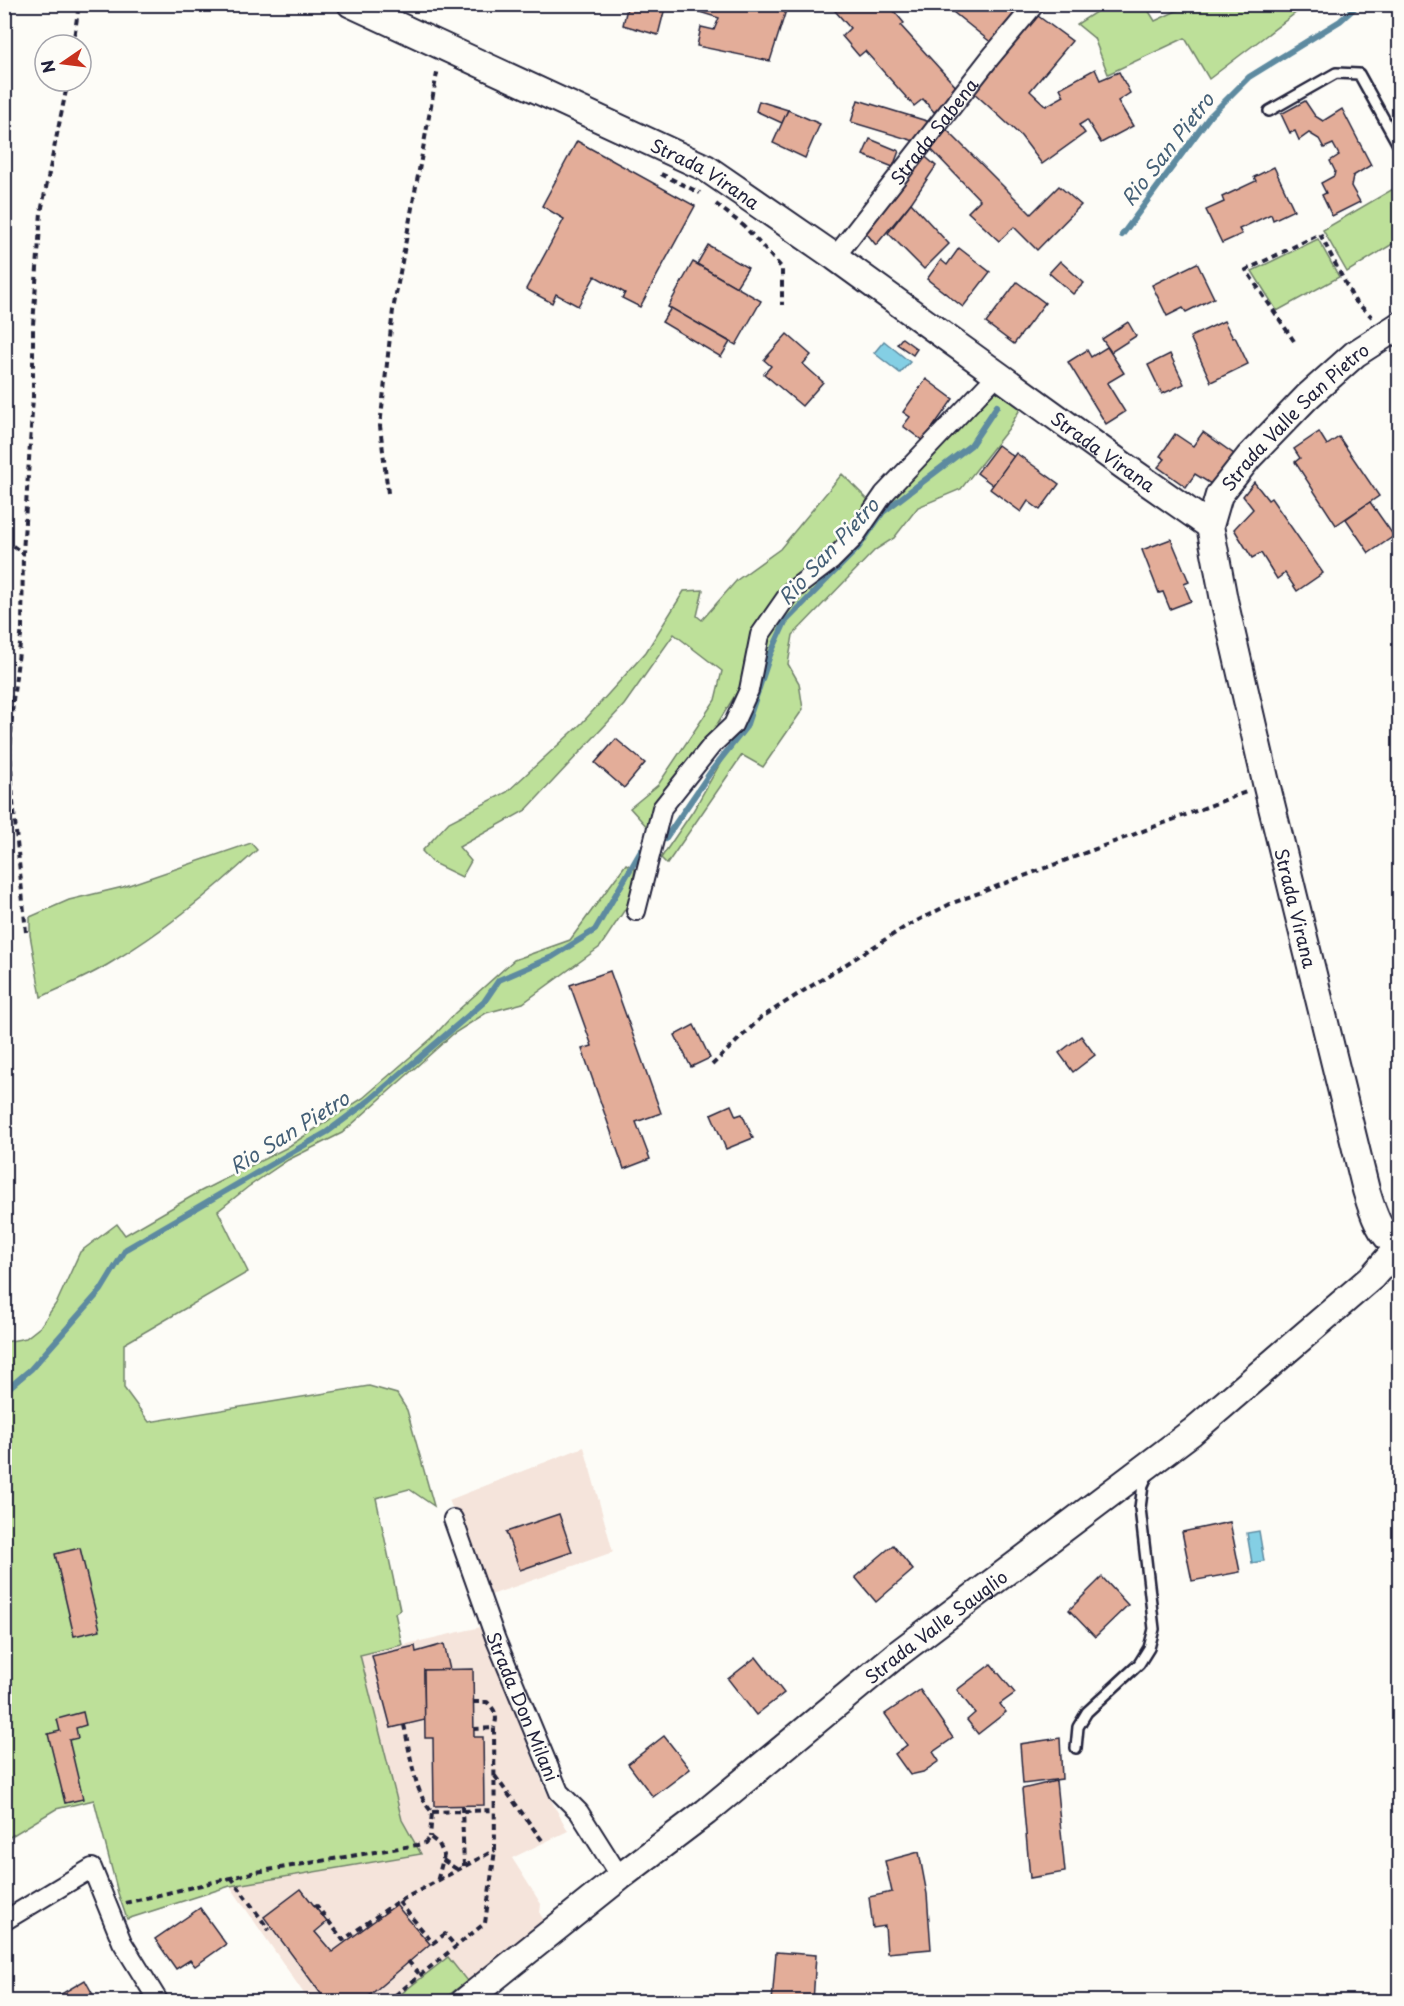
<svg xmlns="http://www.w3.org/2000/svg" width="1404" height="2006" font-family="'Playpen Sans',sans-serif">
  <style>
    .built { fill: #f5e4db }
    .green { fill: #bde099; stroke: #70816a; stroke-width: 1.5 }
    .water { fill: #84cfe4; stroke: #5d8aa0; stroke-width: 1.5 }
    .lines { fill: none; stroke-linecap: round; stroke-linejoin: round }
    .stream { stroke: #5d8aa0; stroke-width: 6 }
    .building { fill: #e3ad99; stroke: #22223b; stroke-width: 1.5 }
    .lane-casing { stroke: #22223b; stroke-width: 14 }
    .street-casing { stroke: #22223b; stroke-width: 22 }
    .secondary-casing { stroke: #22223b; stroke-width: 30 }
    .path { stroke: #22223b; stroke-width: 4; stroke-dasharray: 6 4.5; stroke-linecap: butt }
    .lane { stroke: #fdfcf7; stroke-width: 9 }
    .street { stroke: #fdfcf7; stroke-width: 18 }
    .secondary { stroke: #fdfcf7; stroke-width: 26 }
    .path-bridge { stroke: #22223b; stroke-width: 4; stroke-dasharray: 6 4.5; stroke-linecap: butt }
    .labels { text-anchor: middle; dominant-baseline: central; stroke-width: 5; stroke-linejoin: round; paint-order: stroke }
    .street-label { font-size: 18px; fill: #22223b; stroke: #fdfcf7 }
    .water-label { font-size: 20px; font-style: italic; fill: #445f76; stroke: #fdfcf7 }
  </style>
  <rect width="100%" height="100%" fill="#fdfcf7"/>
  <filter id="ink" filterUnits="userSpaceOnUse"><feTurbulence type="fractalNoise" baseFrequency=".0167" numOctaves="2"/><feDisplacementMap in="SourceGraphic" scale="12" xChannelSelector="R" yChannelSelector="G"/><feConvolveMatrix kernelMatrix="1 2 1 2 8 2 1 2 1" color-interpolation-filters="sRGB"/></filter>
  <g filter="url(#ink)">
    <!-- built -->
    <g class="built">
      <polygon points="584,1447 613,1552 488,1596 449,1500"/>
      <polygon points="481,1627 545,1789 568,1831 512,1858 541,1904 540,1914 544,1920 444,2001 309,2001 230,1886 420,1854 402,1820 360,1655"/>
    </g>
    <!-- green -->
    <g class="green">
      <polygon points="1108,4 1145,5 1155,21 1189,5 1306,5 1209,79 1185,38 1108,74 1094,38 1077,24"/>
      <polygon points="1393,189 1399,201 1399,240 1347,272 1323,230"/>
      <polygon points="1318,239 1339,277 1277,311 1252,271"/>
      <polygon points="999,390 1022,406 1009,428 961,489 918,507 894,538 875,550 793,635 788,664 799,683 803,709 763,767 742,755 667,864 661,858 693,811 726,753 756,689 764,644 797,600 836,564 880,510 986,397"/>
      <polygon points="842,474 868,500 850,534 789,587 744,681 716,726 678,779 649,829 630,808 658,785 715,700 722,671 674,634 624,705 526,810 459,847 471,861 462,877 433,863 422,851 449,822 507,792 582,723 646,652 684,591 703,590 697,616 702,620 737,580 780,549"/>
      <path d="M 251,843 L 257,850 C 213,891 164,931 112,962 C 90,976 65,986 41,997 L 30,935 L 30,917 L 69,900 L 123,887 Z"/>
      <polygon points="626,864 635,869 630,902 600,947 523,1003 486,1013 453,1034 342,1133 288,1160 248,1187 218,1211 248,1272 124,1344 124,1388 149,1422 369,1386 397,1394 407,1410 434,1506 409,1489 376,1498 400,1610 395,1613 402,1645 360,1655 402,1820 421,1854 230,1886 127,1919 118,1893 94,1800 56,1809 5,1840 5,1342 26,1338 40,1327 57,1302 80,1252 117,1224 125,1235 201,1191 286,1148 363,1098 432,1038 455,1013 514,960 570,940"/>
      <polygon points="448,1957 467,1981 441,2001 392,2001"/>
    </g>
    <!-- water -->
    <g class="water">
      <polygon points="884,341 910,362 900,373 874,353"/>
      <polygon points="1259,1531 1264,1561 1252,1563 1247,1533"/>
    </g>
    <g class="lines">
      <!-- stream -->
      <g class="stream">
        <polyline points="1122,235 1210,116 1249,77 1340,21 1359,4"/>
        <polyline points="665,839 712,770 746,727 770,655 785,622 858,548 883,512 971,445 997,406"/>
        <polyline points="4,1392 31,1369 101,1290 126,1249 327,1132 370,1100 484,1002 499,980 552,957 595,930 641,851"/>
      </g>
    </g>
    <!-- building -->
    <g class="building">
      <polygon points="628,4 666,4 658,35 623,25"/>
      <polygon points="694,4 788,4 770,61 697,46 701,27 714,30 719,18 693,10"/>
      <polygon points="829,4 888,4 904,23 901,26 959,90 934,112 923,99 914,106 865,51 859,56 842,36 850,28"/>
      <polygon points="950,4 1004,4 1016,15 993,44 948,8"/>
      <polygon points="1038,16 1072,41 1030,91 1046,106 1064,96 1060,88 1095,69 1100,80 1119,72 1130,93 1118,101 1133,126 1101,143 1087,120 1079,125 1085,133 1042,164 1021,136 972,91"/>
      <polygon points="858,100 930,122 914,141 851,122"/>
      <polygon points="759,101 788,110 782,123 756,111"/>
      <polygon points="1305,101 1315,116 1323,121 1342,109 1371,165 1353,176 1351,186 1360,202 1332,216 1322,195 1326,193 1321,183 1334,176 1335,171 1330,161 1339,155 1333,144 1324,148 1319,139 1309,133 1299,140 1295,131 1290,133 1281,114"/>
      <polygon points="788,110 820,124 805,158 773,143"/>
      <polygon points="943,126 1031,214 1059,186 1081,205 1037,250 1014,227 999,241 968,212 980,200 927,145"/>
      <polygon points="870,139 899,151 893,167 863,155"/>
      <polygon points="577,141 695,206 640,307 622,298 625,293 595,276 578,306 556,294 552,303 526,289 564,219 542,206"/>
      <polygon points="921,153 936,166 911,203 876,245 863,229"/>
      <polygon points="1274,167 1294,210 1273,220 1271,214 1239,229 1242,234 1222,243 1206,210 1224,202 1222,197 1256,181 1254,177"/>
      <polygon points="911,203 949,244 924,269 888,233"/>
      <polygon points="708,245 748,268 736,287 697,264"/>
      <polygon points="959,248 990,272 963,307 927,279 941,260 947,265"/>
      <polygon points="1060,261 1084,283 1073,294 1049,273"/>
      <polygon points="693,262 761,301 736,345 668,307"/>
      <polygon points="1197,263 1214,298 1186,312 1183,308 1167,316 1152,285"/>
      <polygon points="1017,282 1045,303 1014,344 986,323"/>
      <polygon points="671,308 730,342 721,357 662,322"/>
      <polygon points="1224,321 1233,338 1235,337 1248,364 1211,382 1190,337"/>
      <polygon points="1128,322 1136,336 1111,352 1102,339"/>
      <polygon points="787,334 811,355 803,364 823,382 802,406 764,374 771,366 764,360"/>
      <polygon points="902,338 917,349 913,355 897,344"/>
      <polygon points="1107,347 1124,373 1107,383 1125,412 1106,424 1068,362 1087,350 1091,357"/>
      <polygon points="1170,354 1184,384 1162,394 1148,365"/>
      <polygon points="926,379 953,399 923,441 903,426 910,417 903,412"/>
      <polygon points="1203,432 1234,454 1211,484 1195,474 1186,487 1158,467 1165,459 1160,456 1175,434 1193,446"/>
      <polygon points="1319,432 1327,445 1339,437 1379,496 1336,525 1295,462 1300,458 1294,449"/>
      <polygon points="998,445 1014,457 993,485 977,473"/>
      <polygon points="1016,453 1059,484 1040,510 1028,501 1021,512 990,489"/>
      <polygon points="1254,482 1268,500 1271,498 1323,573 1297,591 1285,573 1277,579 1261,553 1252,558 1234,529 1253,509 1243,496"/>
      <polygon points="1370,502 1394,536 1369,553 1346,519"/>
      <polygon points="1171,539 1189,582 1184,584 1191,601 1170,609 1163,592 1159,593 1142,550"/>
      <polygon points="616,739 645,763 624,788 595,763"/>
      <polygon points="610,971 661,1113 636,1122 650,1159 624,1169 582,1049 592,1046 570,985"/>
      <polygon points="694,1025 710,1058 691,1067 675,1035"/>
      <polygon points="1081,1036 1095,1055 1073,1072 1059,1053"/>
      <polygon points="731,1105 736,1116 742,1114 753,1138 726,1149 711,1114"/>
      <polygon points="1400,1467 1400,1512 1394,1511"/>
      <polygon points="559,1514 572,1552 520,1570 506,1532"/>
      <polygon points="1230,1522 1240,1572 1192,1581 1182,1532"/>
      <polygon points="893,1545 913,1570 876,1602 855,1577"/>
      <polygon points="80,1548 100,1630 74,1636 55,1554"/>
      <polygon points="1102,1577 1128,1605 1095,1637 1069,1610"/>
      <polygon points="444,1644 450,1670 424,1670 425,1720 391,1728 372,1656 415,1646 416,1652"/>
      <polygon points="756,1657 784,1693 756,1715 728,1679"/>
      <polygon points="991,1664 1015,1693 1000,1704 1006,1712 978,1734 967,1720 975,1713 957,1690"/>
      <polygon points="473,1669 474,1737 483,1737 484,1805 434,1806 433,1738 425,1738 424,1670"/>
      <polygon points="920,1690 953,1738 933,1752 939,1761 923,1772 910,1775 895,1754 907,1745 885,1714"/>
      <polygon points="83,1712 86,1725 76,1728 78,1738 69,1740 83,1799 65,1803 48,1734 60,1731 57,1719"/>
      <polygon points="664,1736 690,1769 653,1797 628,1764"/>
      <polygon points="1060,1738 1062,1779 1023,1784 1020,1744"/>
      <polygon points="1056,1781 1065,1872 1030,1878 1022,1789"/>
      <polygon points="919,1852 927,1894 931,1949 887,1953 885,1926 873,1928 869,1897 892,1892 885,1861"/>
      <polygon points="301,1889 327,1922 315,1932 332,1952 396,1905 430,1944 362,2002 327,2002 264,1917"/>
      <polygon points="200,1908 226,1944 195,1966 190,1960 176,1969 155,1939"/>
      <polygon points="776,1952 816,1955 813,2002 772,2002"/>
      <polygon points="85,1980 97,2002 52,2002 51,2000"/>
    </g>
    <g class="lines">
      <defs>
        <g id="lane">
          <polyline points="1269,111 1336,73 1359,74 1400,148"/>
          <polyline points="1076,1748 1078,1727 1087,1712 1139,1664 1149,1648 1154,1629 1140,1508 1143,1485 1148,1474"/>
        </g>
        <g id="street">
          <path id="s1" d="M 835,257 L 990,58 L 1035,4"/>
          <polyline points="636,911 662,808 712,745 733,725 749,690 760,635 790,592 832,560 853,539 884,494 998,374"/>
          <path id="s2" d="M 453,1519 L 496,1640 L 559,1792 L 579,1812 L 620,1877"/>
          <polyline points="4,1921 92,1868 122,1942 159,2002"/>
        </g>
        <g id="secondary">
          <path id="s3" d="M 351,4 L 706,168 L 835,257 L 1124,466 L 1210,526"/>
          <path id="s4" d="M 1398,1246 C 1379,1235 1372,1210 1366,1190 L 1267,787 L 1224,600 L 1210,526 L 1219,495 L 1249,457 L 1307,397 L 1355,354 L 1400,325"/>
          <path id="s5" d="M 464,2002 L 620,1877 L 706,1812 L 896,1655 L 1192,1432 L 1372,1277 L 1400,1245"/>
        </g>
      </defs>
      <!-- lane casing -->
      <use href="#lane" class="lane-casing"/>
      <!-- street casing -->
      <use href="#street" class="street-casing"/>
      <!-- secondary casing -->
      <use href="#secondary" class="secondary-casing"/>
      <!-- path -->
      <g class="path">
        <polyline points="73,45 79,4"/>
        <polyline points="661,174 700,193"/>
        <polyline points="716,204 744,226 782,268 782,305"/>
        <polyline points="1294,341 1246,270 1320,234 1354,300 1372,317"/>
        <polyline points="388,493 380,426 393,310 438,68"/>
        <polyline points="4,540 23,553"/>
        <polyline points="26,932 13,802 10,751 13,700 22,628 23,553 33,397 33,325 41,212 68,81"/>
        <polyline points="712,1065 762,1017 905,927 950,904 1246,792"/>
        <path d="M 473,1702 L 487,1702 C 496,1711 498,1716 494,1728"/>
        <path d="M 404,1725 C 410,1750 414,1794 432,1812 L 430,1837"/>
        <polyline points="495,1776 544,1843"/>
        <polyline points="432,1812 495,1810"/>
        <polyline points="463,1839 464,1867"/>
        <polyline points="443,1860 458,1870"/>
        <polyline points="231,1877 269,1930"/>
        <polyline points="399,1902 433,1943 445,1934 456,1947"/>
        <polyline points="125,1903 256,1872 417,1845 425,1843 430,1837 439,1844 444,1855 437,1882"/>
        <polyline points="315,1908 317,1906 343,1940 394,1904 495,1850"/>
        <polyline points="408,1961 420,1975"/>
        <polyline points="387,2002 485,1923 495,1850 494,1728 474,1729"/>
      </g>
      <!-- lane -->
      <use href="#lane" class="lane"/>
      <!-- street -->
      <use href="#street" class="street"/>
      <!-- secondary -->
      <use href="#secondary" class="secondary"/>
      <!-- path-bridge -->
      <polyline class="path-bridge" points="462,1806 463,1839"/>
    </g>
  </g>
  <g class="labels">
    <!-- street labels -->
    <g class="street-label">
      <text stroke="none"><textPath href="#s1" startOffset="160">Strada Sabena</textPath></text>
      <text stroke="none"><textPath href="#s3" startOffset="393">Strada Virana</textPath></text>
      <text stroke="none"><textPath href="#s4" startOffset="890">Strada Valle San Pietro</textPath></text>
      <text stroke="none"><textPath href="#s3" startOffset="879">Strada Virana</textPath></text>
      <text transform="translate(1296 908) rotate(76)">Strada Virana</text>
      <text stroke="none"><textPath href="#s5" startOffset="603">Strada Valle Sauglio</textPath></text>
      <text stroke="none"><textPath href="#s2" startOffset="200">Strada Don Milani</textPath></text>
    </g>
    <!-- water labels -->
    <g class="water-label">
      <text transform="translate(1167 149) rotate(-52)">Rio San Pietro</text>
      <text transform="translate(828 551) rotate(-47)">Rio San Pietro</text>
      <text transform="translate(289 1132) rotate(-32)">Rio San Pietro</text>
    </g>
  </g>
  <!-- margin -->
  <rect width="1404" height="2006" fill="none" stroke="#fdfcf7" stroke-width="24"/>
  <rect x="12" y="12" width="1380" height="1982" fill="none" stroke="#22223b" stroke-width="2" filter="url(#ink)"/>
  <!-- north arrow -->
  <g transform="translate(63 63) rotate(256)"><circle r="28" fill="#fdfcf7" stroke="#a5a5ac" stroke-width="1.5"/>
  <path d="M0-4.5L10 22L0 15L-10 22Z" fill="#c8321e"/>
  <text y="-9" font-size="16" font-weight="bold" text-anchor="middle" fill="#22223b">N</text>
  </g>
</svg>
